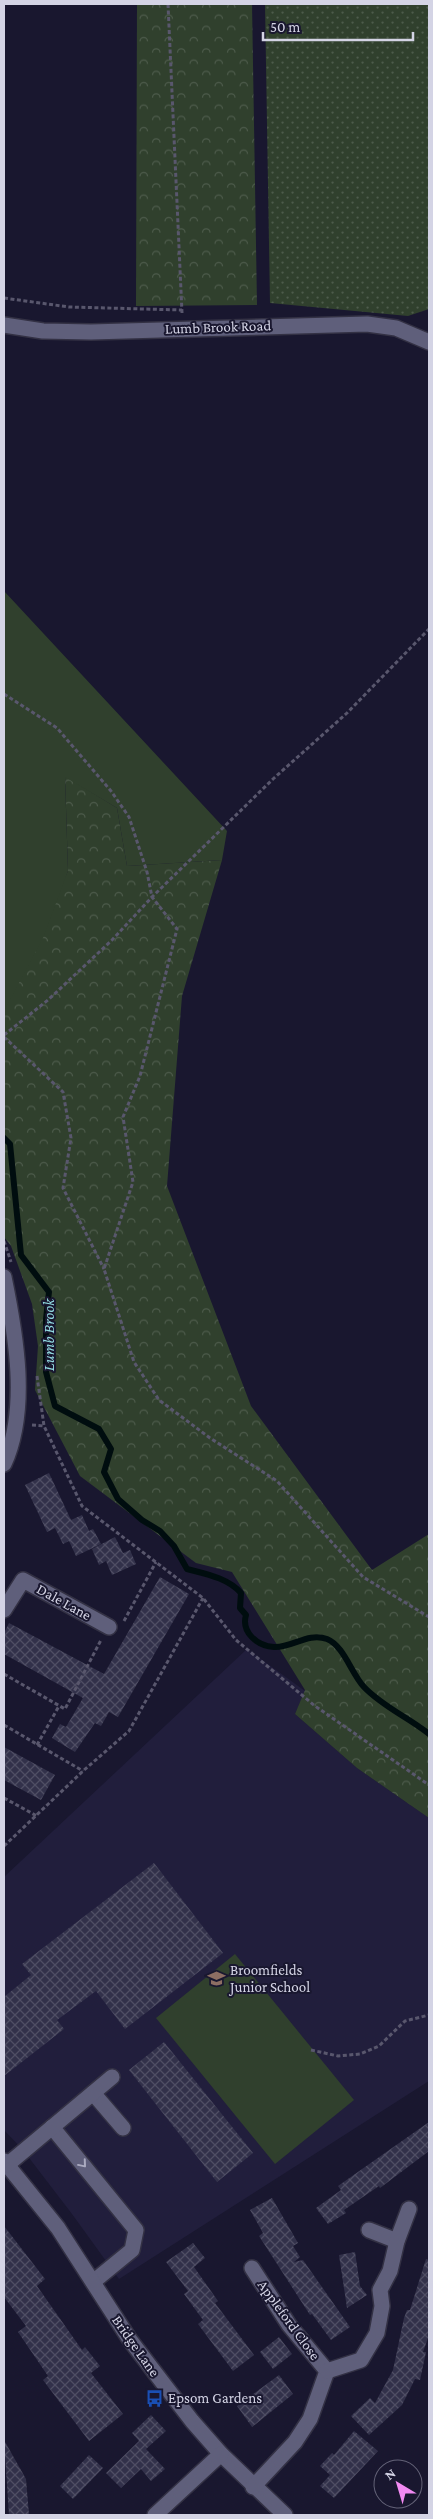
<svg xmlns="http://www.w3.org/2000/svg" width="433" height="2519" font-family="'Crimson Pro',serif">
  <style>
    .built { fill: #211e3c }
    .grass { fill: url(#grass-dots) }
    .forest { fill: url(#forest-crowns) }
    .park { fill: #30402d }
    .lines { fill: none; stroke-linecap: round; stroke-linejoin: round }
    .stream { stroke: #000d0f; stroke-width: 6 }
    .building { fill: url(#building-cross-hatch) }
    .minor-casing { stroke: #333144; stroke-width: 18 }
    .path { stroke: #59576d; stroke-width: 3; stroke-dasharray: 4 2.5; stroke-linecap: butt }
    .minor { stroke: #5f5f7b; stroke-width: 15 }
    .oneway { stroke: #ababc0 }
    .labels { text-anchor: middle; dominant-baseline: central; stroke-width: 4; stroke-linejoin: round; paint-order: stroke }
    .street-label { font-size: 15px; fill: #d4d4e5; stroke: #19172f }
    .poi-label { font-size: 15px; fill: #d4d4e5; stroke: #19172f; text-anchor: start }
    .water-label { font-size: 16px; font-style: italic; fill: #92dbe2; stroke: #19172f }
  </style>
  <defs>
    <pattern id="grass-dots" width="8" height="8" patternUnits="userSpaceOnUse" patternTransform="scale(1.25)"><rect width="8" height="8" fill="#30402d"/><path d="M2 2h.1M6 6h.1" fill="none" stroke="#4d5b4b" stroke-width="1.8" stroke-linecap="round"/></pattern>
    <pattern id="forest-crowns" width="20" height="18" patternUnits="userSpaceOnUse" patternTransform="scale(1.25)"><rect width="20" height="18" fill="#30402d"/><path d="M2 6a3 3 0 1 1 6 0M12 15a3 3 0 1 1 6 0" fill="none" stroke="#4d5b4b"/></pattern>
    <pattern id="building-cross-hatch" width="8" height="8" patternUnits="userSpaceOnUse" patternTransform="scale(1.25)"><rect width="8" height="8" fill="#32314a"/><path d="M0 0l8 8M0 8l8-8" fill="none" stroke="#4f4e64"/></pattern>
  </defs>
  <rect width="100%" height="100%" fill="#19172f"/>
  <!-- built -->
  <polygon class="built" points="247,1649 305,1691 295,1714 357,1768 429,1818 429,2081 119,2279 72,2214 23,2150 4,2130 4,1877"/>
  <!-- grass -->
  <polygon class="grass" points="265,4 429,4 429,309 408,316 270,303"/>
  <!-- forest -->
  <g class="forest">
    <polygon points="137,4 252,4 257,305 136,306"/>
    <polygon points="65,776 117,808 127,866 222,860 182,996 167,1186 251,1406 372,1570 429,1534 429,1818 357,1768 295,1714 305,1690 232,1572 196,1563 80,1476 35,1390 38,1346 32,1304 11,1246 4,1237 4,1007 68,871"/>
  </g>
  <!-- park -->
  <g class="park">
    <polygon points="4,591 227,831 222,860 127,866 117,808 65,777 68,871 43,938 4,1011"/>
    <polygon points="235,1954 354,2100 275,2164 156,2018"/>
  </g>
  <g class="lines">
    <!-- stream -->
    <path class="stream" d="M 4,1138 L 10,1144 L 21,1255 L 49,1292 L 46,1319 L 46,1372 L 55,1406 L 99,1429 L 111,1449 L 104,1472 L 118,1499 L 142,1520 L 160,1531 L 174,1546 L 187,1569 C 206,1574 228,1578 241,1593 L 240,1608 L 246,1615 C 241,1632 257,1646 274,1647 C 292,1648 308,1632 327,1639 C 344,1646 351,1673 364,1687 C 383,1707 408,1717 429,1734"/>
  </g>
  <!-- building -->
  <g class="building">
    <polygon points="49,1473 71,1520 82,1515 89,1531 93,1529 101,1544 76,1556 69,1541 63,1544 55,1528 47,1532 25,1485"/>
    <polygon points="115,1537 123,1553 130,1550 136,1564 112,1575 106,1561 99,1565 92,1549"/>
    <polygon points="160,1577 189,1594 118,1717 109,1712 101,1726 95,1723 75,1752 52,1738 60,1724 66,1727 83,1698 4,1654 4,1633 9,1623 104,1674"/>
    <polygon points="4,1747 55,1775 41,1800 4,1780"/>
    <polygon points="154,1863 223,1953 125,2029 96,1991 57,2020 64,2029 4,2076 4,1997 31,1975 22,1964"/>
    <polygon points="164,2042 253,2153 217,2182 129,2070"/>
    <polygon points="429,2122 429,2151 380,2188 379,2186 344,2210 346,2213 328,2224 316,2208 341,2190 338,2186"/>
    <polygon points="272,2198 298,2243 293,2246 300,2257 294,2262 303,2260 350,2327 331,2340 312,2314 310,2315 259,2236 263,2233 250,2210"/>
    <polygon points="4,2226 45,2279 37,2286 82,2350 85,2347 100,2366 91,2373 123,2414 89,2441 43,2380 48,2376 18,2332 26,2326 4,2297"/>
    <polygon points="193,2243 205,2258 194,2267 218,2301 215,2303 254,2355 233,2371 198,2324 203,2320 184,2294 188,2291 166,2262"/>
    <polygon points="355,2252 360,2286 367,2295 347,2308 339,2255"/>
    <polygon points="426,2259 429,2260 429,2335 423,2352 426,2352 420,2380 415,2379 402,2405 369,2435 351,2416 370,2398 375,2403 393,2370 404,2318 407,2310 410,2310"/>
    <polygon points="279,2337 292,2354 273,2369 260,2352"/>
    <polygon points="279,2375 293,2394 252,2427 237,2406"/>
    <polygon points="151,2415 166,2431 146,2449 165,2469 151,2481 141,2469 121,2488 106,2473 139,2441 132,2433"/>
    <polygon points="354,2431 378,2451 334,2498 320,2486 330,2475 320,2466 332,2453 334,2455"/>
    <polygon points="4,2440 26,2479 29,2515 9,2515"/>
    <polygon points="89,2455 103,2468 73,2499 60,2486"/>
  </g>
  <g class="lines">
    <defs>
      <g id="minor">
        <polyline points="4,325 43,331 91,332 367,324 396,328 429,342"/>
        <path d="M 4,1277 C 16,1335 29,1409 4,1464"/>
        <polyline points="4,1610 23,1580 109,1627"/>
        <polyline points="93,2093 123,2128"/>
        <polyline points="52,2127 136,2230 132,2250 93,2282"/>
        <polyline points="4,2161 58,2228 130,2340 192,2421 221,2454 285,2515"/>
        <polyline points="7,2165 112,2077"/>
        <polyline points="369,2230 397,2241"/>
        <polyline points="252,2268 289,2325 327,2371 310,2419 295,2442 253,2487"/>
        <polyline points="327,2371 361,2360 377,2333 382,2306 380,2290 390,2271 397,2241 409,2209"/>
        <polyline points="155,2515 221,2454"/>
      </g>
    </defs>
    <!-- minor casing -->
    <use href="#minor" class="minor-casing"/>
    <!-- path -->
    <g class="path">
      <polyline points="168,4 182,313"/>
      <polyline points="4,298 69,307 182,310"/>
      <polyline points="4,694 57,728 111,791 129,817 147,872 152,897 177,929 140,1076 123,1117 133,1182 104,1269 134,1362 159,1400 210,1438 277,1481 363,1577 429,1617"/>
      <polyline points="4,1035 48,1000 112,940 152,897 273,779 347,713 429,629"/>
      <polyline points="4,1037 63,1092 71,1138 63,1188 104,1269"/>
      <polyline points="4,1241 11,1262"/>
      <polyline points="37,1376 44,1426 82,1506 203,1598 236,1640 315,1706 429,1785"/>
      <polyline points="32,1425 44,1426"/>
      <polyline points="124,1621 156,1562"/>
      <polyline points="4,1674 65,1709 101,1640"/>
      <polyline points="4,1725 83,1771"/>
      <polyline points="37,1745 59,1706"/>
      <polyline points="4,1798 37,1816"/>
      <polyline points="4,1846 83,1771 129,1731 203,1598"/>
      <polyline points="311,2050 338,2056 360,2054 379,2046 405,2021 429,2015"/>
    </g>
    <!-- minor -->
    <use href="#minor" class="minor"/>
  </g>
  <!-- one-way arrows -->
  <defs><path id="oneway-chevron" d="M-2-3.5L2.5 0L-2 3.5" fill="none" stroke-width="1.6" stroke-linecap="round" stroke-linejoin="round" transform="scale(1.25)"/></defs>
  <use class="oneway" href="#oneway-chevron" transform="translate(83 2164) rotate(50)"/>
  <!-- icons -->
  <defs>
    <symbol id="school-bare" viewBox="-9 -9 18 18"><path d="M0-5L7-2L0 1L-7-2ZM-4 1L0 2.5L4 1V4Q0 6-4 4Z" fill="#8d6e63" stroke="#19172f" stroke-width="2.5" paint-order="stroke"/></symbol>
    <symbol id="bus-bare" viewBox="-9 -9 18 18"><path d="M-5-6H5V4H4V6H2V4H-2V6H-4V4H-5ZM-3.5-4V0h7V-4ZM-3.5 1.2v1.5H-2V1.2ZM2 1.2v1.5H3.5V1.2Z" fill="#1a4fb4" stroke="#19172f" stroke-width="2.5" paint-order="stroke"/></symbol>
  </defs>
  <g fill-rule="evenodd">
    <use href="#school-bare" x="204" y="1966" width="25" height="25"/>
    <use href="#bus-bare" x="142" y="2386" width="25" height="25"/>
  </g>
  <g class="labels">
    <!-- street labels -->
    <g class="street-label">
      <text transform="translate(218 327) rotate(-2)">Lumb Brook Road</text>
      <text transform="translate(64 1602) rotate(29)">Dale Lane</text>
      <text transform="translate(289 2320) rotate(54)">Appleford Close</text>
      <text transform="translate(136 2346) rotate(55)">Bridge Lane</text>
    </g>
    <!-- poi labels -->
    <g class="poi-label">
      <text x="230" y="1970">Broomfields<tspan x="230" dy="17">Junior School</tspan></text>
      <text x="168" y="2398">Epsom Gardens</text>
    </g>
    <!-- water labels -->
    <g class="water-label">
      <text transform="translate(48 1335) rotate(-90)">Lumb Brook</text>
    </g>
  </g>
  <!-- border -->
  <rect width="433" height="2519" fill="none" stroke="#d4d4e5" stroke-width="10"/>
  <!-- north arrow -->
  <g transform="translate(398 2484) rotate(322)"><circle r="24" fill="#19172f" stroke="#646378"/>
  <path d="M0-4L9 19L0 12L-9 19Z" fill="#f28af2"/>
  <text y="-8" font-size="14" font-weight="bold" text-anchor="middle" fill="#d4d4e5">N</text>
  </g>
  <!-- scale -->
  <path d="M263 32v8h150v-8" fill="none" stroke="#d4d4e5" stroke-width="2.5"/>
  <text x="270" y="32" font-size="15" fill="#d4d4e5" stroke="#19172f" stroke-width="4" paint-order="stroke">50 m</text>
</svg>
